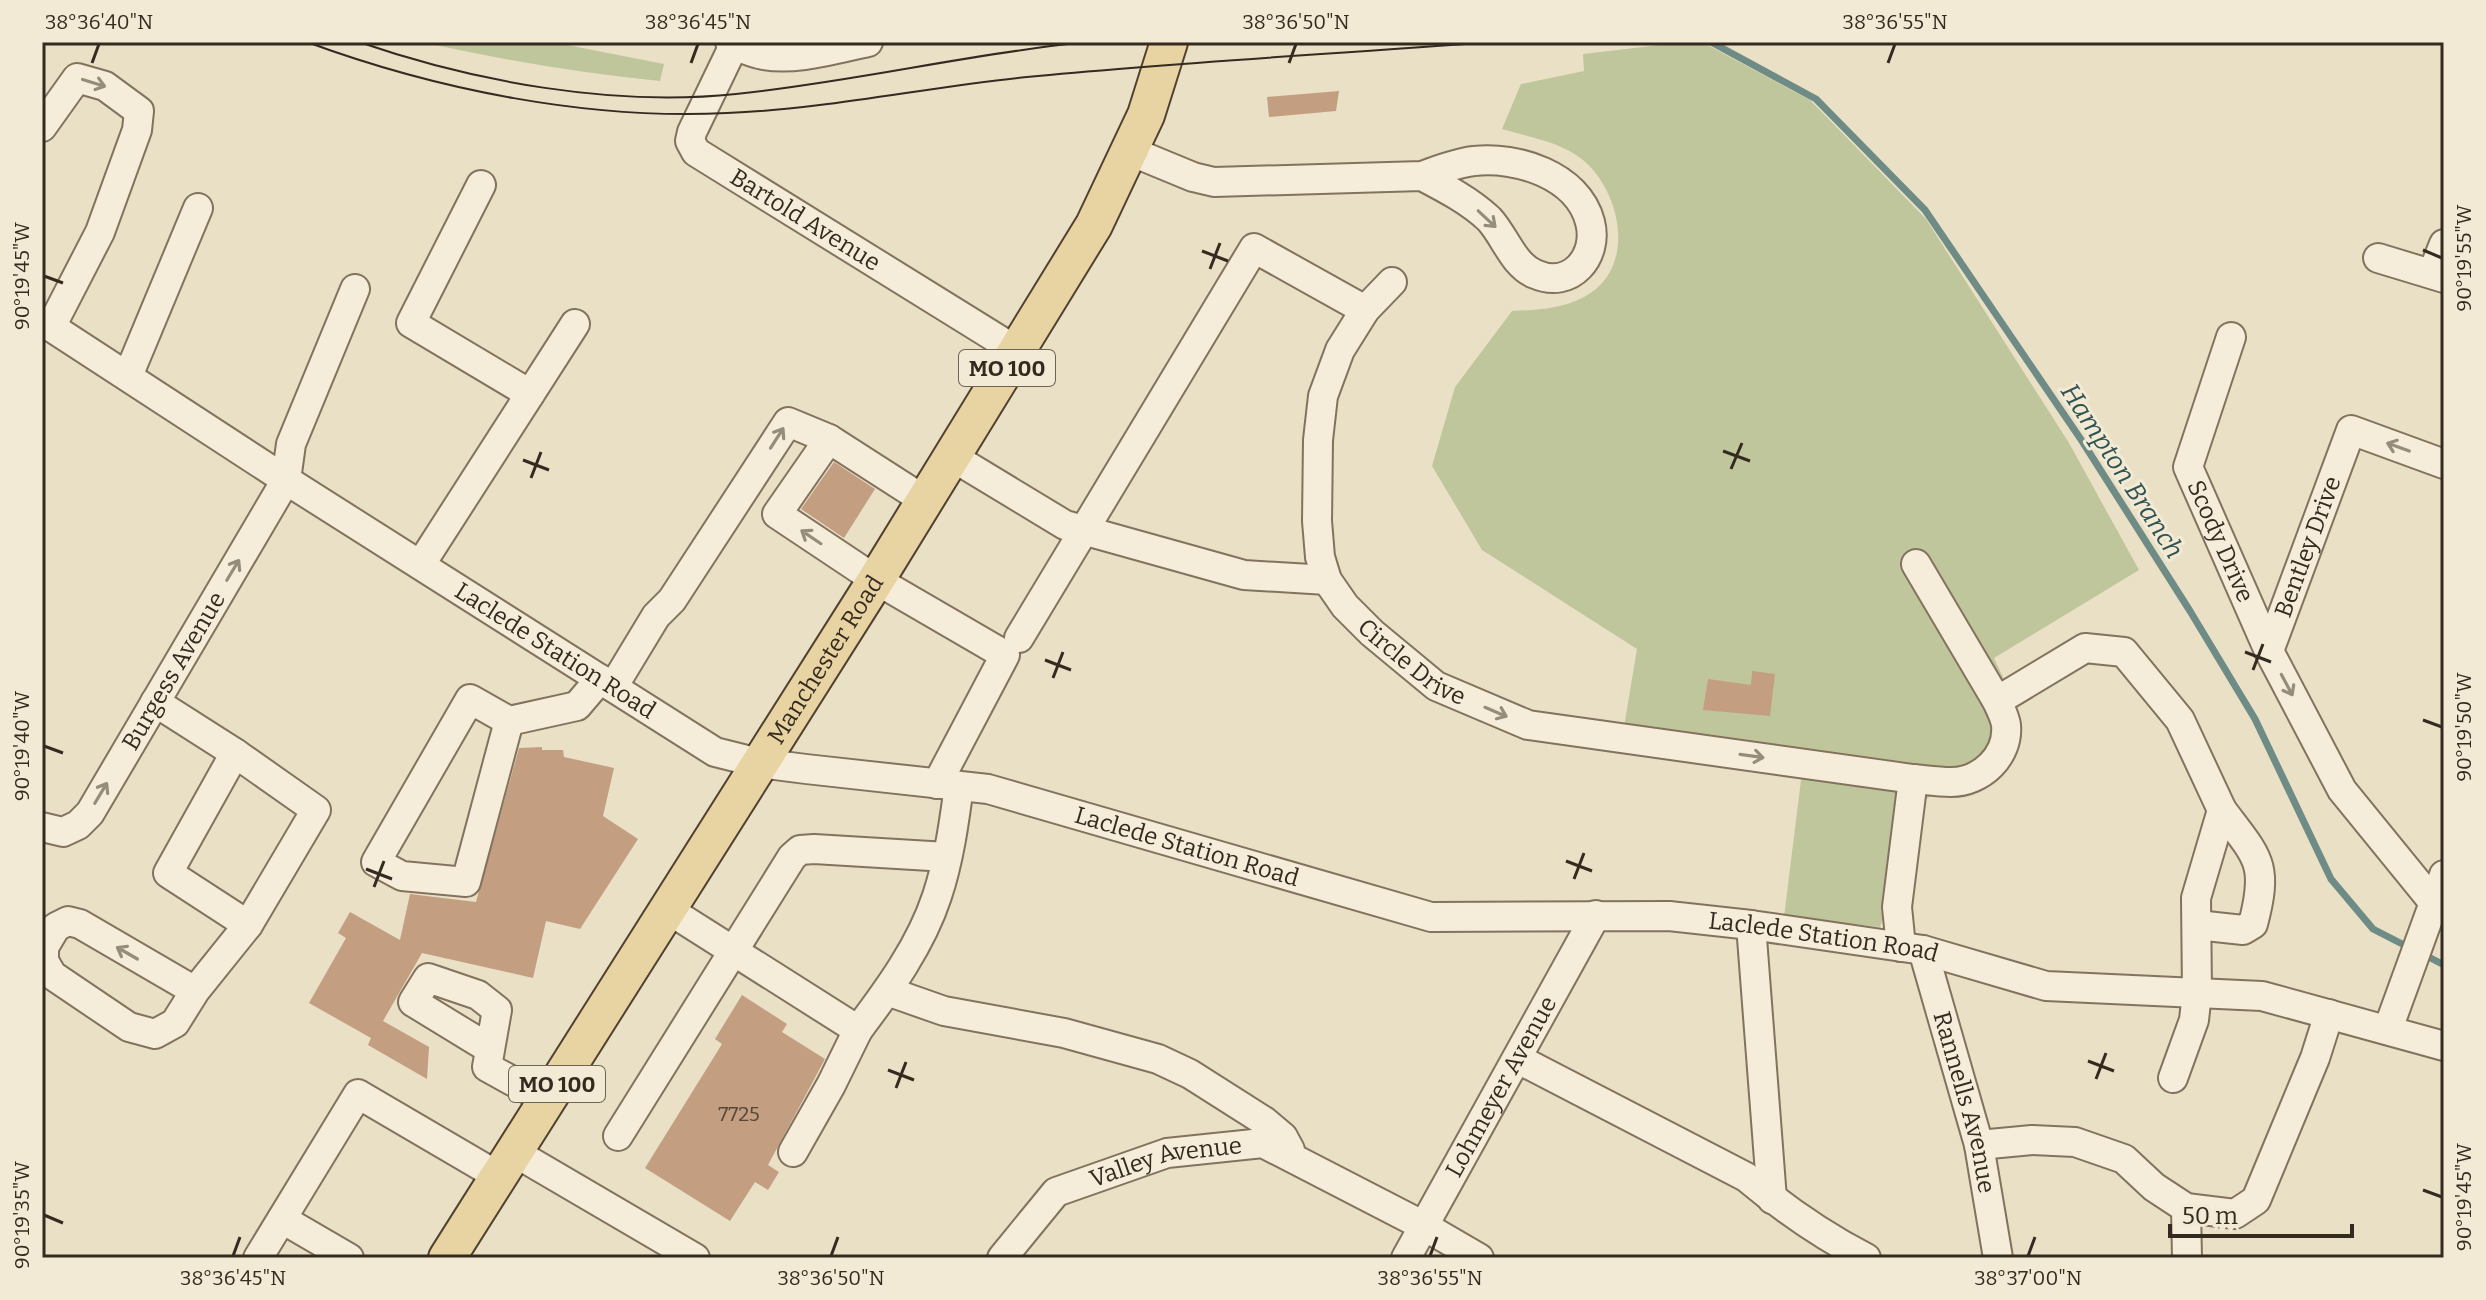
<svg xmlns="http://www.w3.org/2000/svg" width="2486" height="1300" font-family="Bitter,serif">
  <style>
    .green { fill: #c0c69b }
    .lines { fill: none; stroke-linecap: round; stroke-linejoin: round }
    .stream { stroke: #6f8b85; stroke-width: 7 }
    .building { fill: #c39e80 }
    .minor-casing { stroke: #83725e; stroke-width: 32 }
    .major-casing { stroke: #514131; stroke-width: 40 }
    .minor { stroke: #f5edd9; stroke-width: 28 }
    .major { stroke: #e8d4a2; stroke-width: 36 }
    .tram { stroke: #352a20; stroke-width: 2 }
    .oneway { stroke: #958c7c }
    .ticks { fill: none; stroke: #352a20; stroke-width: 3 }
    .labels { text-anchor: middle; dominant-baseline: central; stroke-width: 6; stroke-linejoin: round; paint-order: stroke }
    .number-label { font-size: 20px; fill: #584738 }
    .shield { fill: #f2ead5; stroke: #6e6456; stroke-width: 2 }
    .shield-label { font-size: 22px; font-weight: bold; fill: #352a20 }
    .street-label { font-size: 24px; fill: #352a20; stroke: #f2ead5 }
    .water-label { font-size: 26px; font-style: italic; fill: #315351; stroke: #f2ead5 }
    .neatline { fill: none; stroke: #352a20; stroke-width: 3 }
    .ticks-label { font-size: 20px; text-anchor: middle; fill: #352a20 }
  </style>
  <rect width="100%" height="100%" fill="#e9e0c6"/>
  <!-- green -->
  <g class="green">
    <path d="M 423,42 L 552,42 L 664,64 L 660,81 C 579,73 501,60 423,42 Z"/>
    <path d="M 1686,42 L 1702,42 L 1810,100 L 1926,219 L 2069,443 L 2139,570 L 1994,658 C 2014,702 2036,732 1999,773 C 1992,781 1977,792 1968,794 C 1952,797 1938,790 1925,800 L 1912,909 L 1884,915 L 1880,927 L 1784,917 L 1804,756 L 1623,733 L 1637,649 L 1482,550 L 1432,466 L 1455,387 L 1512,311 C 1537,310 1561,309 1584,297 C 1637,269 1622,193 1583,160 C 1561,142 1529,137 1502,129 L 1521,84 L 1584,71 L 1583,54 Z"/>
  </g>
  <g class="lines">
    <!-- stream -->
    <g class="stream">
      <polyline points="1711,42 1816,99 1925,210 2082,441 2190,611 2255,719 2331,879 2373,929 2410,948"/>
      <polyline points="2421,953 2444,965"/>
    </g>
  </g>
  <!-- building -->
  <g class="building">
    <polygon points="1339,91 1336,111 1269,117 1267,97"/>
    <polygon points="834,462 875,489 844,538 801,509"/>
    <polygon points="1752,671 1775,674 1770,716 1703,710 1708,679 1751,685"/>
    <polygon points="542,747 542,750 563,750 564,757 614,768 603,816 638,839 580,929 546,921 533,978 422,953 383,1021 429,1047 427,1079 368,1045 371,1038 309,1003 346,938 338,933 350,912 400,940 410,894 476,902 519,748"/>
    <polygon points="742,995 787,1024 782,1032 825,1059 768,1165 779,1172 768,1190 755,1182 730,1221 645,1168 722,1044 715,1039"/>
  </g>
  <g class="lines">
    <defs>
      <g id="minor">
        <path id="s1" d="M 730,42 L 734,45 L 692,132 L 690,141 L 696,152 L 1017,351"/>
        <path d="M 734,45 C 742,48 750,52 759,54 C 793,62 835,49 868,42"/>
        <polyline points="42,127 77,78 105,86 139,111 137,130 100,232 51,327"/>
        <path d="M 1130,151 L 1193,177 L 1214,182 L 1422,176 C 1439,170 1456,163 1474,161 C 1516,156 1578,175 1590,222 C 1599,256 1571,290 1535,274 C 1513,265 1505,236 1489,219 C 1470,201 1445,188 1422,176"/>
        <polyline points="481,185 411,323 530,394"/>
        <polyline points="2378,258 2444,278"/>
        <polyline points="2432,274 2444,244"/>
        <path id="s2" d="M 1392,282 L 1365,310 L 1340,350 L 1323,396 L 1318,440 L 1317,521 L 1320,557 L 1327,580 L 1345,606 L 1372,633 L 1436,686 L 1528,725 L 1913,779 C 1925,780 1938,782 1951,782 C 1981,782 2009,756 2006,725 C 2005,717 2000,708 1997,701 L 1916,564"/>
        <path id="s3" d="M 42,321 L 286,480 L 715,752 L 759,763 L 806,769 L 988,789 L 1431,917 L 1669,916 L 1751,925 L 1923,950 L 2046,986 L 2262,996 L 2444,1046"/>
        <path id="s4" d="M 2231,337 L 2188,467 L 2269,651"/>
        <polyline points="128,376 198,208"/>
        <polyline points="951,456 1065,525 1244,575 1327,580"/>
        <polyline points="924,500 829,439 777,514 876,580 1005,655 937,784"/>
        <polyline points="421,564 575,324"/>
        <polyline points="1019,638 1254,248 1365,310"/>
        <polyline points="613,687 656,616 672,600 788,422 829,439"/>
        <polyline points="1997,701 2085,648 2124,652 2180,720 2222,810 2196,898 2197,993 2194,1020 2173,1078"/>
        <polyline points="155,702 235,753 168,873 248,925 195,991 175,1023 155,1034 129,1027 52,975 44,961 44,947 56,927 68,921 80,924 195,991"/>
        <polyline points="509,721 470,699 376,862 402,876 466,882 509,721 577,706 600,679"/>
        <polyline points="235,753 316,810 248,925"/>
        <path id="s5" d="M 42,827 L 63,832 L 78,825 L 90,813 L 286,480 L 291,444 L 355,289"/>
        <path id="s6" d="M 2434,903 L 2342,790 L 2269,651 L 2351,430 L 2444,464"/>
        <path d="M 667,909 L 858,1030 C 889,989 921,945 937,896 C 949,860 954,823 959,786"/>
        <polyline points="1751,925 1772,1199"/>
        <path d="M 2197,925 L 2243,930 L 2253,924 C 2269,863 2258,858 2222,810"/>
        <polyline points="1901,947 1897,907 1913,779"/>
        <path id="s7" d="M 1923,950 L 1979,1145 L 1998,1258"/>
        <polyline points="887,991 944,1011 1064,1033 1158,1059 1190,1074 1264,1121 1283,1137 1290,1150"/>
        <polyline points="2388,1029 2444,875"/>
        <polyline points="490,1049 413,1002 428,978 478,995 497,1010 487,1067 547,1100"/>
        <path d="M 1518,1059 L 1746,1177 C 1783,1208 1823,1236 1866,1258"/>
        <polyline points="618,1136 792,857 800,850 814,849 947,857"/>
        <polyline points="1979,1145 2032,1140 2075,1142 2124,1159 2154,1187 2186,1208 2235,1214 2256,1200 2315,1058 2329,1014"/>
        <polyline points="514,1152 695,1258"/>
        <polyline points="793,1152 831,1085 858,1030"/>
        <polyline points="2186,1208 2187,1258"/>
        <polyline points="282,1219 349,1258"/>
        <polyline points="258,1258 358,1094 498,1176"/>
        <path id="s8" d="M 1002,1258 L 1056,1192 L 1167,1153 L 1263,1143 L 1424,1226 L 1479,1258"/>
        <path id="s9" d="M 1406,1258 L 1596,915"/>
      </g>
      <g id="major">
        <path id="s10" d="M 447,1258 L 876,580 L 1094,225 L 1146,115 L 1169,42"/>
      </g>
    </defs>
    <!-- minor casing -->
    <use href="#minor" class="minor-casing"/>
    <!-- major casing -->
    <use href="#major" class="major-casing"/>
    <!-- minor -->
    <use href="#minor" class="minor"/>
    <!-- major -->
    <use href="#major" class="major"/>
    <!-- tram -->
    <g class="tram">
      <path d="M 307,42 C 437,90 588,120 727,113 C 828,109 927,87 1027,77 C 1181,62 1336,54 1490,42"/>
      <path d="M 359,42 C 475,82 613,107 736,94 C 853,82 968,54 1085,42"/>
    </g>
  </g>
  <!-- one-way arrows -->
  <defs><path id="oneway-shaft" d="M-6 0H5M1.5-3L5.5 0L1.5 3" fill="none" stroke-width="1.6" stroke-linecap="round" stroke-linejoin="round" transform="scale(2)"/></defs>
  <g class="oneway">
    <use href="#oneway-shaft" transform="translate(94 83) rotate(17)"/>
    <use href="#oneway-shaft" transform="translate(1487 219) rotate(43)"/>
    <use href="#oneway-shaft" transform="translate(777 438) rotate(-57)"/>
    <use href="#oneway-shaft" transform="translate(2398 447) rotate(-160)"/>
    <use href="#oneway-shaft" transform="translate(811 537) rotate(-146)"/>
    <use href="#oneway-shaft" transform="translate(233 570) rotate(-59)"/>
    <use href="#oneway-shaft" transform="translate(2287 685) rotate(62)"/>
    <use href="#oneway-shaft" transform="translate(1496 712) rotate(23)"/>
    <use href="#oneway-shaft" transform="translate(1752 756) rotate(8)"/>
    <use href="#oneway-shaft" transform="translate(101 793) rotate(-59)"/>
    <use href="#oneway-shaft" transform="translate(127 953) rotate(-150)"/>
  </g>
  <!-- ticks -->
  <path class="ticks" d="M 92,63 L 99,44M 691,63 L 698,44M 1289,63 L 1296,44M 1888,63 L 1895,44M 2423,250 L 2442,258M 1202,251 L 1228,261M 1210,269 L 1220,243M 44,276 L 63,283M 1723,451 L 1750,461M 523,460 L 549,470M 1731,469 L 1742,443M 531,478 L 541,452M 2245,652 L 2271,662M 1045,660 L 1071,670M 2253,670 L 2263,644M 1053,678 L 1063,652M 2423,720 L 2442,727M 44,746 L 63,753M 1566,861 L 1592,871M 366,869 L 392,879M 1574,879 L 1584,853M 374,887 L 384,861M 2088,1061 L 2114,1071M 888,1070 L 914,1080M 2096,1079 L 2106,1053M 896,1088 L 906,1062M 2423,1190 L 2442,1197M 44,1215 L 63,1223M 233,1256 L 240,1237M 831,1256 L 838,1237M 1430,1256 L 1437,1237M 2028,1256 L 2035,1237"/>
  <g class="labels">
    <!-- number labels -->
    <g class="number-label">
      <text x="739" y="1114">7725</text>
    </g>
    <!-- shield labels -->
    <g class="shield">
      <rect x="959" y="350" width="96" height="36" rx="6"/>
      <rect x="509" y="1066" width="96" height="36" rx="6"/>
    </g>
    <g class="shield-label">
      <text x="1007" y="368">MO 100</text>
      <text x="557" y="1084">MO 100</text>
    </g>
    <!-- street labels -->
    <g class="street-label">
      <text stroke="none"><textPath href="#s1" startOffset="252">Bartold Avenue</textPath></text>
      <text stroke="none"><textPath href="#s4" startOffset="218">Scody Drive</textPath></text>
      <text stroke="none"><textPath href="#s6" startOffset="414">Bentley Drive</textPath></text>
      <text stroke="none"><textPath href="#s3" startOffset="610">Laclede Station Road</textPath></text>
      <text stroke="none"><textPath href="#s10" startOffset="708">Manchester Road</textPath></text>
      <text stroke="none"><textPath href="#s2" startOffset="440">Circle Drive</textPath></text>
      <text stroke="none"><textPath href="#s5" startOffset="220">Burgess Avenue</textPath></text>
      <text stroke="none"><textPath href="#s3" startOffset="1282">Laclede Station Road</textPath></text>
      <text stroke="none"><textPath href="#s3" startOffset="1930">Laclede Station Road</textPath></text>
      <text stroke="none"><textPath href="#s9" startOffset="196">Lohmeyer Avenue</textPath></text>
      <text stroke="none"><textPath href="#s7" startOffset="158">Rannells Avenue</textPath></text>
      <text stroke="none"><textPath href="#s8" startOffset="200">Valley Avenue</textPath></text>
    </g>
    <!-- water labels -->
    <g class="water-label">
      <text transform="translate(2122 471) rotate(57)">Hampton Branch</text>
    </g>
  </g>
  <!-- border -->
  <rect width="2486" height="1300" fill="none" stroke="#f2ead5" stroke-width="88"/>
  <!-- scale -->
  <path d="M2170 1224v12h182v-12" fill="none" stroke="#352a20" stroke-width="4"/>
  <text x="2182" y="1224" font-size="24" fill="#352a20" stroke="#f2ead5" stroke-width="6" paint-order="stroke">50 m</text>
  <rect x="44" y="44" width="2398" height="1212" class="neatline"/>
  <g class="ticks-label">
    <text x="99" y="29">38°36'40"N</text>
    <text x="698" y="29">38°36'45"N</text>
    <text x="1296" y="29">38°36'50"N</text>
    <text x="1895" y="29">38°36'55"N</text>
    <text transform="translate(2464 258) rotate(-90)" y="7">90°19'55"W</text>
    <text transform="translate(22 276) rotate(-90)" y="7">90°19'45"W</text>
    <text transform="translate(2464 727) rotate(-90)" y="7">90°19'50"W</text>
    <text transform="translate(22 746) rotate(-90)" y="7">90°19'40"W</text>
    <text transform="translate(2464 1197) rotate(-90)" y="7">90°19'45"W</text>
    <text transform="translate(22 1215) rotate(-90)" y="7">90°19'35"W</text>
    <text x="233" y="1285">38°36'45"N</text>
    <text x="831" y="1285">38°36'50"N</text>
    <text x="1430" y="1285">38°36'55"N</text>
    <text x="2028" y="1285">38°37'00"N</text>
  </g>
</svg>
